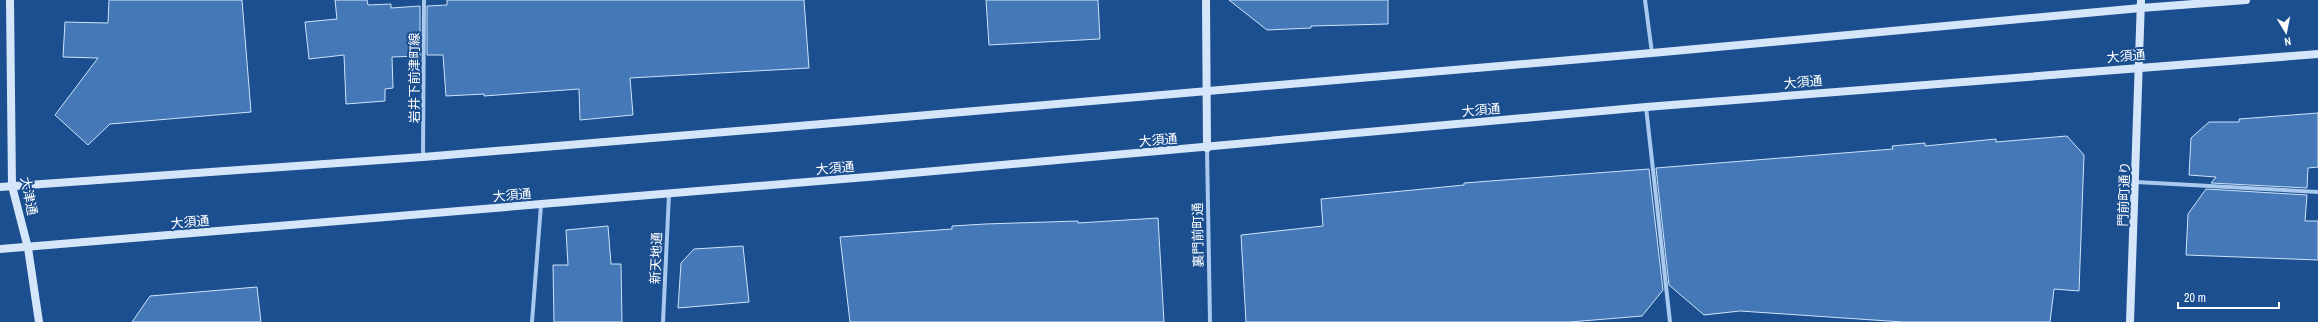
<svg xmlns="http://www.w3.org/2000/svg" width="2318" height="322" font-family="'Archivo Narrow','Noto Sans JP',sans-serif">
  <style>
    .building { fill: #4478b7; stroke: #cfe3fa }
    .lines { fill: none; stroke-linecap: round; stroke-linejoin: round }
    .street { stroke: #a9c9ee; stroke-width: 4 }
    .secondary { stroke: #d6e6fa; stroke-width: 8 }
    .labels { text-anchor: middle; dominant-baseline: central; stroke-width: 4; stroke-linejoin: round; paint-order: stroke }
    .street-label { font-size: 13px; fill: #fff; stroke: #1b4f8f }
  </style>
  <rect width="100%" height="100%" fill="#1b4f8f"/>
  <!-- building -->
  <g class="building">
    <polygon points="109,0 242,0 251,112 110,124 88,145 55,115 98,58 63,57 65,22 108,23"/>
    <polygon points="335,0 367,0 368,5 391,4 391,8 420,6 420,56 392,57 393,88 385,89 385,101 346,104 344,55 309,59 305,22 337,19"/>
    <polygon points="447,0 804,0 809,68 630,78 633,115 580,120 579,89 484,96 484,94 446,96 443,55 427,55 427,6 447,5"/>
    <polygon points="986,0 1098,0 1100,39 989,45"/>
    <polygon points="1229,0 1388,0 1388,24 1311,26 1311,28 1267,30"/>
    <polygon points="2318,113 2318,167 2308,168 2307,188 2211,183 2216,177 2189,175 2191,138 2209,122 2239,122 2239,119"/>
    <polygon points="2067,136 2084,155 2079,291 2054,289 2050,322 1903,322 1740,311 1704,315 1669,285 1656,168 1893,149 1892,146 1925,143 1925,146 1996,139 1996,142"/>
    <polygon points="1649,169 1663,290 1642,316 1570,322 1246,322 1241,235 1323,226 1321,199 1464,185 1464,183"/>
    <polygon points="2206,189 2307,195 2305,221 2318,221 2318,260 2186,255 2188,214"/>
    <polygon points="1158,218 1164,322 850,322 840,237 952,229 952,226 985,224 1078,221 1078,223"/>
    <polygon points="608,226 611,264 621,264 622,322 554,322 553,265 568,265 566,230"/>
    <polygon points="743,246 749,302 678,308 681,263 694,249"/>
    <polygon points="257,287 261,322 132,322 150,296"/>
  </g>
  <g class="lines">
    <!-- street -->
    <g class="street">
      <polyline points="1645,0 1652,53"/>
      <polyline points="1646,107 1670,322"/>
      <polyline points="1207,148 1210,322"/>
      <polyline points="423,157 424,0"/>
      <polyline points="2136,182 2318,192"/>
      <polyline points="532,322 541,205"/>
      <polyline points="663,322 669,194"/>
    </g>
    <!-- secondary -->
    <g class="secondary">
      <polyline points="10,0 12,186 28,248 39,322"/>
      <polyline points="1206,0 1207,148"/>
      <polyline points="0,187 423,157 846,122 1652,53 2141,8 2246,0"/>
      <polyline points="0,249 879,176 1646,107 2318,54"/>
      <polyline points="2130,322 2141,0"/>
    </g>
  </g>
  <g class="labels">
    <!-- street labels -->
    <g class="street-label">
      <text transform="translate(2126 56) rotate(-5)">大須通</text>
      <text transform="translate(414 78) rotate(-90)">岩井下前津町線</text>
      <text transform="translate(1803 82) rotate(-5)">大須通</text>
      <text transform="translate(1481 110) rotate(-5)">大須通</text>
      <text transform="translate(1158 140) rotate(-5)">大須通</text>
      <text transform="translate(835 168) rotate(-5)">大須通</text>
      <text transform="translate(2124 194) rotate(-88)">門前町通り</text>
      <text transform="translate(512 195) rotate(-5)">大須通</text>
      <text transform="translate(29 196) rotate(79)">大津通</text>
      <text transform="translate(190 222) rotate(-5)">大須通</text>
      <text transform="translate(1198 235) rotate(-91)">裏門前町通</text>
      <text transform="translate(656 258) rotate(-88)">新天地通</text>
    </g>
  </g>
  <!-- north arrow -->
  <g transform="translate(2286 32) rotate(170)" stroke="#1b4f8f" stroke-width="3" paint-order="stroke">
  <path d="M0-3L7 15L0 10L-7 15Z" fill="#ffffff"/>
  <text y="-6" font-size="11" font-weight="bold" text-anchor="middle" fill="#ffffff">N</text>
  </g>
  <!-- scale -->
  <path d="M2178 302v6h101v-6" fill="none" stroke="#ffffff" stroke-width="2"/>
  <text x="2184" y="302" font-size="12" fill="#ffffff" stroke="#1b4f8f" stroke-width="3" paint-order="stroke">20 m</text>
</svg>
